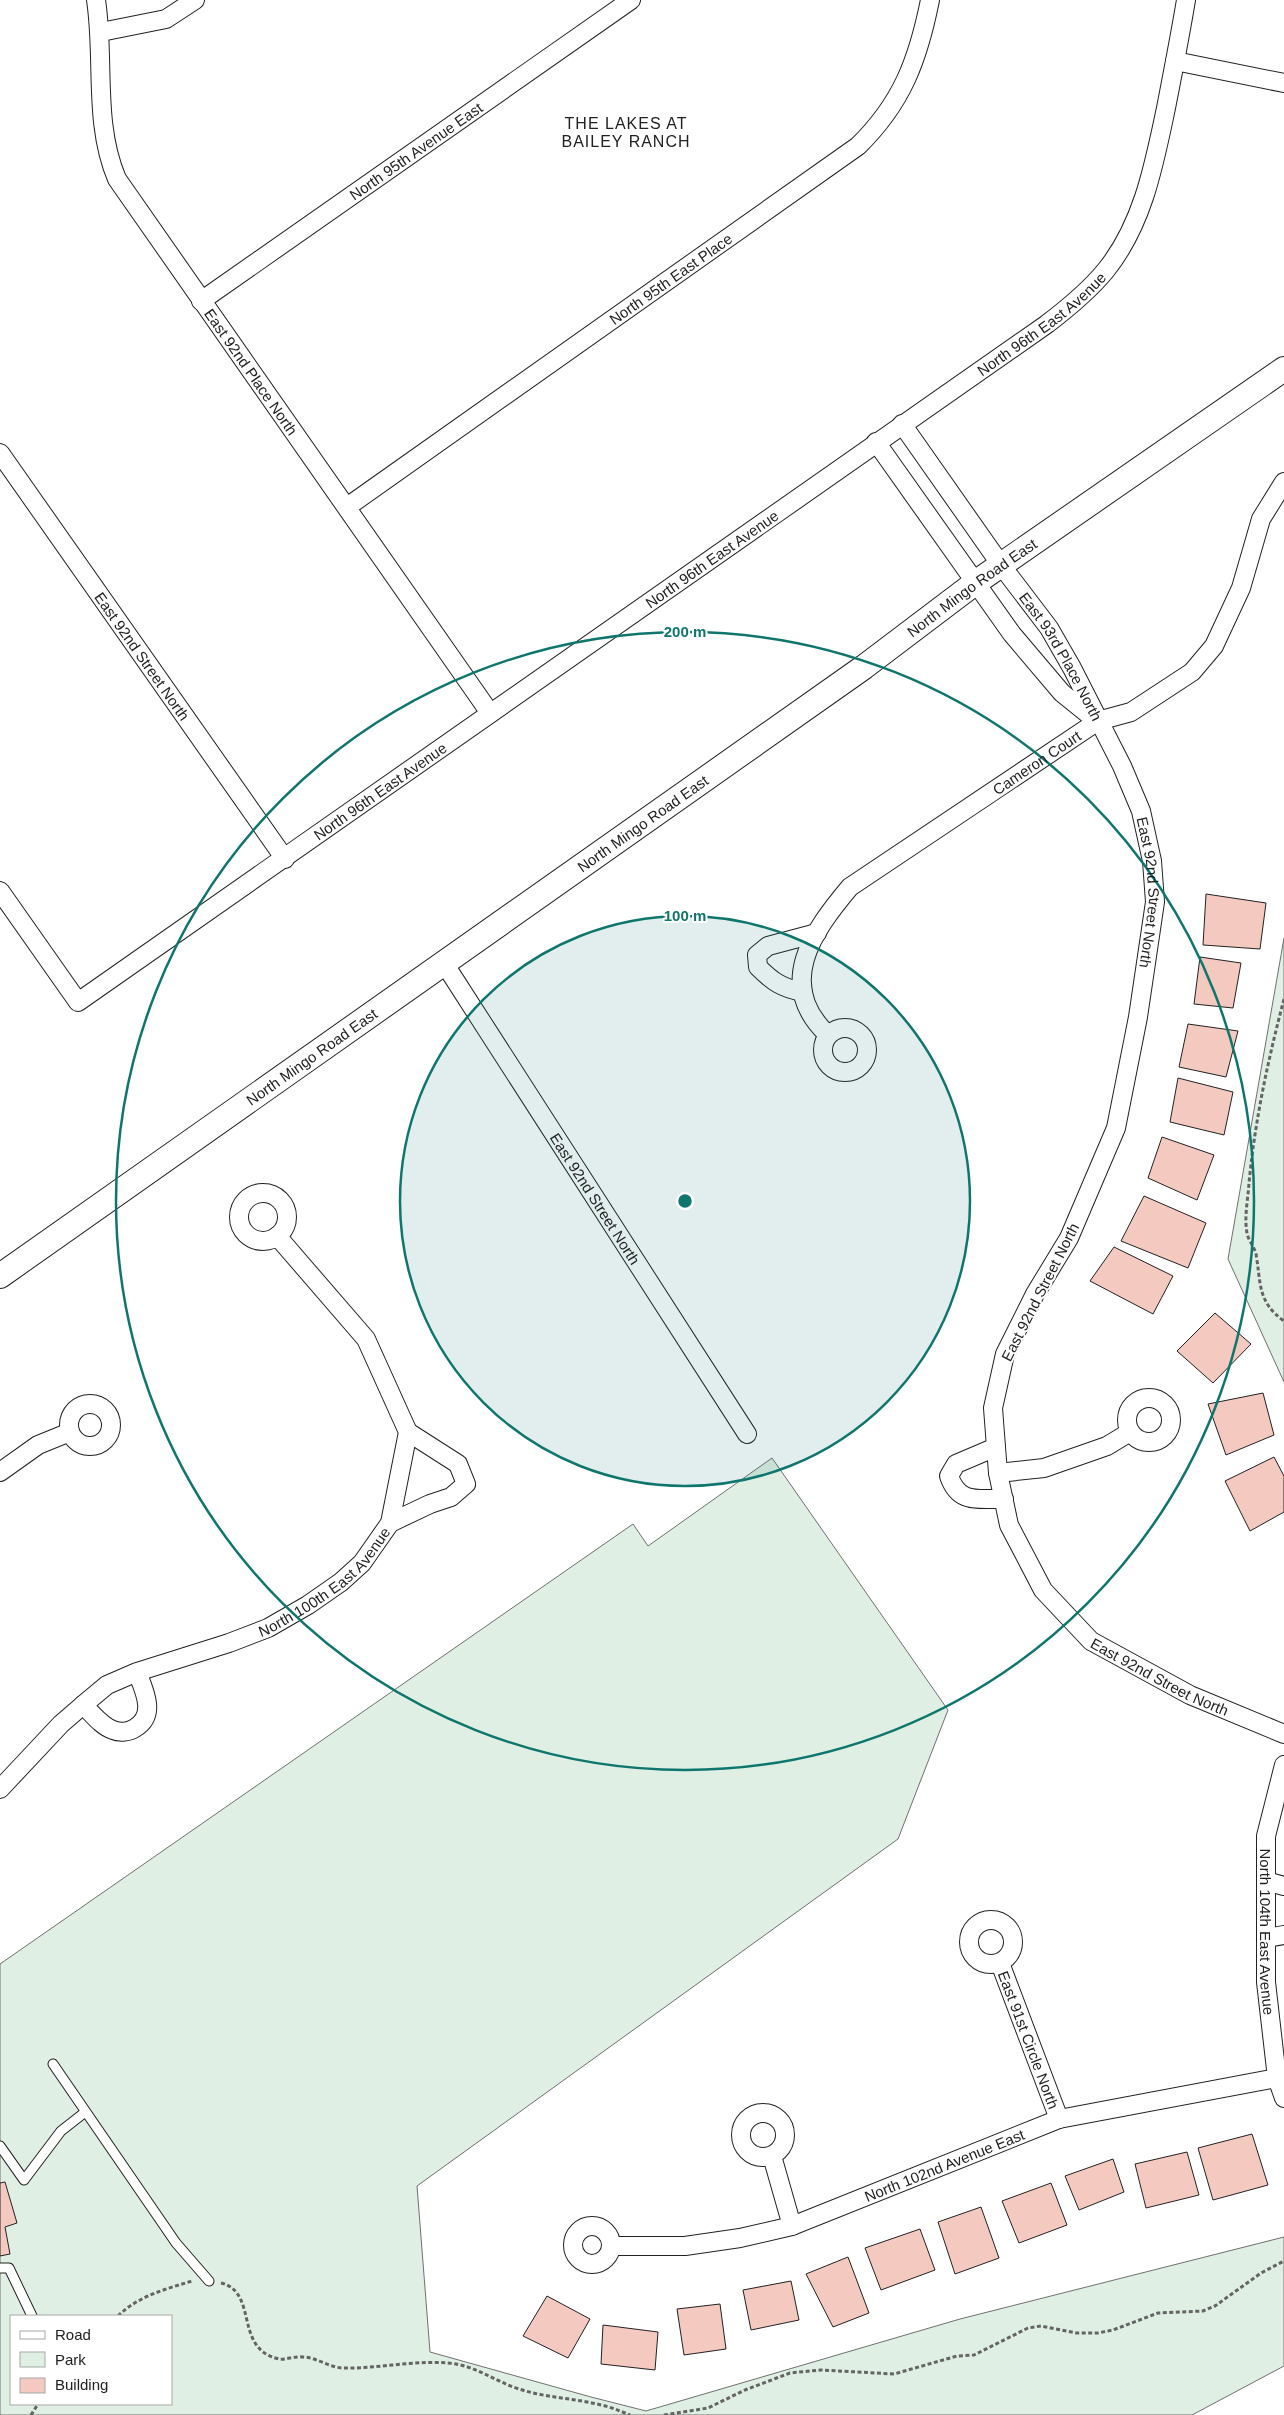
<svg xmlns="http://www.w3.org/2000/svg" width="1284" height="2415" font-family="Helvetica,sans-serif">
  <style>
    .green { fill: #e0efe3; stroke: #6f6f6f; fill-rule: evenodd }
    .building { fill: #f3c9c0; stroke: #222 }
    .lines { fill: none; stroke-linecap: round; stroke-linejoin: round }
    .lane-casing { stroke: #222; stroke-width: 11 }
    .street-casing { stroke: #222; stroke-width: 20 }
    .secondary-casing { stroke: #222; stroke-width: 26 }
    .path { stroke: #646464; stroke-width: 3; stroke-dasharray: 4 2.5; stroke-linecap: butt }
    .lane { stroke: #fff; stroke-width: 9 }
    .street { stroke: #fff; stroke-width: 18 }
    .secondary { stroke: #fff; stroke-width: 24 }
    .ring { fill: none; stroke: #0f766e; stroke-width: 2.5 }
    .labels { text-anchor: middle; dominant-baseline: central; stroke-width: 4; stroke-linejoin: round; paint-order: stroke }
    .street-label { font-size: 15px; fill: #222; stroke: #fff }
    .neighbourhood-label { font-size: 16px; letter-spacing: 1px; fill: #222; stroke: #fff }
    .centre { fill: #0f766e; stroke: #fff; stroke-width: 2.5 }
    .ring-label { font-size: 15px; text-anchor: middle; font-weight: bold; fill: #0f766e; stroke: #fff; stroke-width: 4; stroke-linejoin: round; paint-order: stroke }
  </style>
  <rect width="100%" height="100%" fill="#fff"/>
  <!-- green -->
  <g class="green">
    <polygon points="1284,938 1284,1382 1228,1259"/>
    <path d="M 772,1458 L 948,1710 L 898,1839 L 417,2186 L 430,2352 L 591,2397 L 646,2411 L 960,2319 L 1284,2237 L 1284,2366 L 1192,2415 L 0,2415 L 0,1964 L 633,1524 L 648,1546 ZM 11,2316 L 171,2316 L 171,2404 L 11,2404 Z"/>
  </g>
  <!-- building -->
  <g class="building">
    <polygon points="1206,894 1266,903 1260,949 1203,945"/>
    <polygon points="1200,957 1241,963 1233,1008 1194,1004"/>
    <polygon points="1188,1024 1238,1031 1226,1077 1179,1067"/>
    <polygon points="1178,1078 1233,1092 1224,1135 1170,1122"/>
    <polygon points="1162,1137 1214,1155 1197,1200 1148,1178"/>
    <polygon points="1144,1196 1206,1223 1188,1268 1121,1241"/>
    <polygon points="1114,1247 1173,1276 1153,1314 1090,1281"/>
    <polygon points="1215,1313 1251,1344 1213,1383 1177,1351"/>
    <polygon points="1263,1393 1274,1435 1226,1455 1208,1404"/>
    <polygon points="1274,1457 1284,1476 1284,1512 1250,1531 1225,1481"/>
    <polygon points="1252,2134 1268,2185 1213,2200 1198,2148"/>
    <polygon points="1187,2152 1199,2195 1146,2208 1135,2164"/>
    <polygon points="1113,2159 1124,2192 1079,2210 1065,2176"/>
    <polygon points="5,2182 17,2223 5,2227 10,2254 0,2256 0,2183"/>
    <polygon points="1051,2183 1067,2225 1019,2243 1002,2201"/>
    <polygon points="981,2207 999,2258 955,2274 938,2222"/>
    <polygon points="920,2229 935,2270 881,2290 865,2248"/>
    <polygon points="848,2257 869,2313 833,2327 806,2274"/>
    <polygon points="791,2281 799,2320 751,2330 743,2290"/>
    <polygon points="547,2296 590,2319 568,2358 523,2336"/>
    <polygon points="720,2304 726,2349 684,2355 677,2309"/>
    <polygon points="603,2325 658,2332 655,2370 601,2364"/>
  </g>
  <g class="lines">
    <defs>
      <g id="lane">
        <polyline points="53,2064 176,2243 209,2281"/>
        <polyline points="0,2146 24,2180 61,2131 84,2113"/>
        <polyline points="0,2268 9,2268 32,2316"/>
      </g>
      <g id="street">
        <path id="s1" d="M 96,0 C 105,59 93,123 117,179 L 490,713"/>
        <polyline points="101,32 166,19 195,0"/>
        <polyline points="1175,61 1284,83"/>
        <path id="s2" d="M 201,301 L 631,0"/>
        <path id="s3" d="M 902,424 L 1001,565 L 1049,628 L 1072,668 L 1122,766 L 1141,811 L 1152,861 L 1155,902 L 1138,1017 L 1116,1128 L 1069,1238 L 1035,1294 L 1005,1354 L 993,1408 L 998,1473 L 1009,1525 L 1043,1590 L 1091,1641 L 1190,1695 L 1284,1734"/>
        <polyline points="876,442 1012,634 1062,693 1093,718"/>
        <path id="s4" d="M 0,453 L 285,859"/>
        <path id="s5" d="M 347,507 L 858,146 C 902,103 918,60 930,0"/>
        <path id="s6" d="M 0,891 L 78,1002 L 1047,324 C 1068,308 1089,291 1106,270 C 1143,224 1154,165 1166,108 C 1173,72 1180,36 1186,0"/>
        <path id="s7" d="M 444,963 L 747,1434"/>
        <path d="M 803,992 C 782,988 773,982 758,967 L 757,955 L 768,946 L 817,933"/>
        <circle cx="845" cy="1050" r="22"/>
        <path id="s8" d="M 828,1035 C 775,985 812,932 850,887 L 1098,721 L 1131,712 L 1192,672 L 1214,646 L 1241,588 L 1261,519 L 1284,482"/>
        <circle cx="263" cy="1217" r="24"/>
        <circle cx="1149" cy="1420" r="22"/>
        <circle cx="90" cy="1425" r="21"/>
        <path d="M 996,1447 L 956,1464 L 949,1476 C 959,1505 978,1498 1004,1499"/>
        <polyline points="0,1472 38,1445 70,1432"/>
        <polyline points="998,1473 1044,1468 1107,1446 1130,1432"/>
        <polyline points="390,1523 430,1504 451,1497 466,1484 458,1464 408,1432"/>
        <path id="s9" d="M 137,1672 C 144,1690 157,1715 135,1728 C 129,1732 120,1733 113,1730 C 101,1726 92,1713 83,1705 L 107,1685 L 137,1672 L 229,1643 L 268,1628 L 308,1605 L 341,1582 L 362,1563 L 390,1523 L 408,1432 L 366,1339 L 277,1236"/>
        <path id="s10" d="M 1284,1765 L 1266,1836 L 1266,1982 L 1277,2078 L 1284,2098"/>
        <polyline points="0,1789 61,1724 83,1705"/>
        <polyline points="1266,1881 1284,1886"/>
        <circle cx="991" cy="1942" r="22"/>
        <polyline points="1266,1938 1284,1935"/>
        <path id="s11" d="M 1000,1963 L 1059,2119"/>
        <circle cx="763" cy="2135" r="22"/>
        <polyline points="772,2156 792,2226"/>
        <circle cx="592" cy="2245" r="19"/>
        <path id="s12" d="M 612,2246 L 685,2246 L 740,2238 L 792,2226 L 1059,2119 L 1277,2078"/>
      </g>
      <g id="secondary">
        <path id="s13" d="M 0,1276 L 864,667 L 975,583 L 1284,369"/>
      </g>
    </defs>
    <!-- lane casing -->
    <use href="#lane" class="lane-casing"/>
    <!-- street casing -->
    <use href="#street" class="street-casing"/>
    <!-- secondary casing -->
    <use href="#secondary" class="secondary-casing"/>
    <!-- path -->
    <g class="path">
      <path d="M 1284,999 C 1268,1060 1255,1120 1249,1183 C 1248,1199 1244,1217 1247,1233 C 1248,1240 1254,1246 1256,1254 C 1261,1282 1257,1302 1284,1321"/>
      <path d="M 221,2283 C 259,2292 233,2349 279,2359 C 286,2360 294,2356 302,2357 C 316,2357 328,2367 342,2368 C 377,2369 413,2360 448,2363 C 475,2365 494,2381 519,2389 C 546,2398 574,2398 601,2405 C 611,2407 620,2411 630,2415"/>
      <path d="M 118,2316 C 138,2296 166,2289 192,2281"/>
      <polyline points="31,2415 38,2404"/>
      <polyline points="664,2415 708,2408 745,2390 790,2373 821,2370 894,2374 957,2356 974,2355 1028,2328 1041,2326 1077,2333 1098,2333 1113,2330 1158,2313 1203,2311 1215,2306 1261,2273 1284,2261"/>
    </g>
    <!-- lane -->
    <use href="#lane" class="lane"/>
    <!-- street -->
    <use href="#street" class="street"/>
    <!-- secondary -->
    <use href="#secondary" class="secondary"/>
  </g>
  <!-- distance rings -->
  <circle cx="685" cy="1201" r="285" fill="#0f766e" fill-opacity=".12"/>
  <g class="ring">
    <circle cx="685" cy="1201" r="285"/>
    <circle cx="685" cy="1201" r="569"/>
  </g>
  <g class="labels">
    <!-- street labels -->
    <g class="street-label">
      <text stroke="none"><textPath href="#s2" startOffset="262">North 95th Avenue East</textPath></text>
      <text stroke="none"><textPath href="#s5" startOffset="396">North 95th East Place</textPath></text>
      <text stroke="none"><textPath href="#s6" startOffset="1314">North 96th East Avenue</textPath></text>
      <text stroke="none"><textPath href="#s1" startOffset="416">East 92nd Place North</textPath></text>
      <text stroke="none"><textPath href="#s6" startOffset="909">North 96th East Avenue</textPath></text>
      <text stroke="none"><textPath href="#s13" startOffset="1191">North Mingo Road East</textPath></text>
      <text stroke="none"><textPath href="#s3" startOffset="282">East 93rd Place North</textPath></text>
      <text stroke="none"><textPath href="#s4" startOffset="248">East 92nd Street North</textPath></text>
      <text stroke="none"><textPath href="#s8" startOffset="394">Cameron Court</textPath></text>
      <text stroke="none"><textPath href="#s6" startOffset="504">North 96th East Avenue</textPath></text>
      <text stroke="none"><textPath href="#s13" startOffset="786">North Mingo Road East</textPath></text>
      <text stroke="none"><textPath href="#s3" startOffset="539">East 92nd Street North</textPath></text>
      <text stroke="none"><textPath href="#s13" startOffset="381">North Mingo Road East</textPath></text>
      <text stroke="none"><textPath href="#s7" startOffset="280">East 92nd Street North</textPath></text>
      <text transform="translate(1040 1292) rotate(-63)">East 92nd Street North</text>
      <text stroke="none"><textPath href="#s9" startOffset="400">North 100th East Avenue</textPath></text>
      <text stroke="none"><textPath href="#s3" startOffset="1425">East 92nd Street North</textPath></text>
      <text stroke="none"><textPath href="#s10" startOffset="169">North 104th East Avenue</textPath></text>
      <text stroke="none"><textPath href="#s11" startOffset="82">East 91st Circle North</textPath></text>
      <text stroke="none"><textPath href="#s12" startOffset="346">North 102nd Avenue East</textPath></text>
    </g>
    <!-- neighbourhood labels -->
    <g class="neighbourhood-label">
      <text x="626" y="123">THE LAKES AT<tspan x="626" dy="18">BAILEY RANCH</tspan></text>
    </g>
  </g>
  <circle cx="685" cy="1201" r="8" class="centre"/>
  <g class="ring-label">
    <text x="685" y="637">200 m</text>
    <text x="685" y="921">100 m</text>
  </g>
  <!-- legend -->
  <rect x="10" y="2315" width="162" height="90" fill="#ffffff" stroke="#a7a7a7"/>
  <rect x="20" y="2331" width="25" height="8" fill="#ffffff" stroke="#a7a7a7"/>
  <text x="55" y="2340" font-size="15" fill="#222222">Road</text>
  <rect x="20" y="2352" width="25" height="15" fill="#e0efe3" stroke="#a7a7a7"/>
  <text x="55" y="2365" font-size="15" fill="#222222">Park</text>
  <rect x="20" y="2378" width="25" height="15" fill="#f3c9c0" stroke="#a7a7a7"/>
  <text x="55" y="2390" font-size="15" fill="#222222">Building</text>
</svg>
